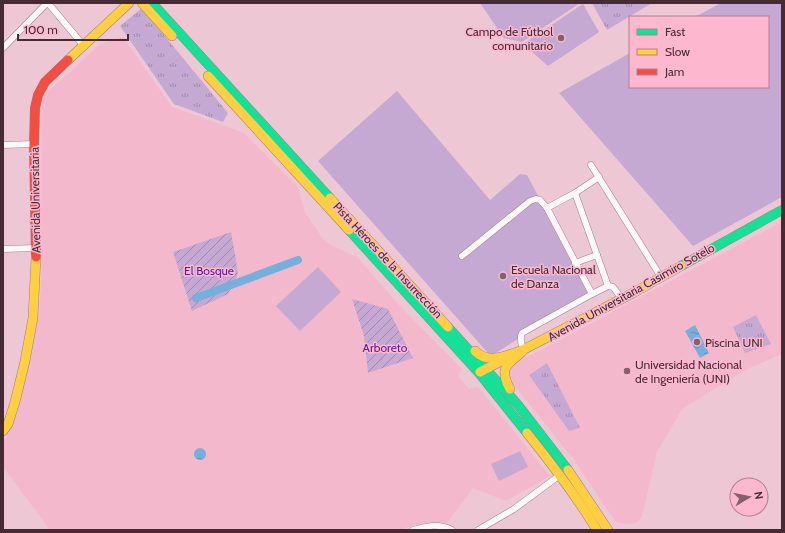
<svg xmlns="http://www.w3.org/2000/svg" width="785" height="533" font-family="Cabin,sans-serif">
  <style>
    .built { fill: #f4b8cc }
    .grass { fill: #c5a9d3 }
    .park { fill: url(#park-tufts) }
    .garden { fill: url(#garden-furrows) }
    .water { fill: url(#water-ripples) }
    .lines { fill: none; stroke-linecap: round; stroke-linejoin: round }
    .canal { stroke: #75afdb; stroke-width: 8 }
    .street-casing { stroke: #9d818b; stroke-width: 7 }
    .fast-casing { stroke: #9d818b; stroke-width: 10 }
    .slow-casing { stroke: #9d818b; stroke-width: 10 }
    .jam-casing { stroke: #9d818b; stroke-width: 10 }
    .street { stroke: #fcf7f9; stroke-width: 6 }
    .fast { stroke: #16e098; stroke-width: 9 }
    .slow { stroke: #ffcf43; stroke-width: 9 }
    .jam { stroke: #f24e42; stroke-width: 9 }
    .poi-dot { fill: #80626c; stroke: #fdb7ce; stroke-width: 1.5 }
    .labels { text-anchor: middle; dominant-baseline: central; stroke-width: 3; stroke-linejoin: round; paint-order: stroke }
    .poi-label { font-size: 12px; fill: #462b34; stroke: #fdb7ce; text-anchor: start }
    .street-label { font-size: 12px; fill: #462b34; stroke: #fdb7ce }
    .park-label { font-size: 12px; fill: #571d9a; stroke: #fdb7ce }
  </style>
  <defs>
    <pattern id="park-tufts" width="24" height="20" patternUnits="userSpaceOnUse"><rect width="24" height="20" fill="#c5a9d3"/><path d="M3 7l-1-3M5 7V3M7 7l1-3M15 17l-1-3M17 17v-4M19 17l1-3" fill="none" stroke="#a28aac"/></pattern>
    <pattern id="garden-furrows" width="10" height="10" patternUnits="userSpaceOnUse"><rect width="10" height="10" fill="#c5a9d3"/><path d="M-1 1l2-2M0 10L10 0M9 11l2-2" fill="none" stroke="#a28aac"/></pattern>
    <pattern id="water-ripples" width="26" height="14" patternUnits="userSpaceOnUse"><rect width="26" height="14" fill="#75afdb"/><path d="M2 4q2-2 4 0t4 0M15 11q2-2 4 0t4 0" fill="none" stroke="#628fb2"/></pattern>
  </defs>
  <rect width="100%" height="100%" fill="#edc7d4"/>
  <!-- built -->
  <g class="built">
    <polygon points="123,37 172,107 244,133 298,187 305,212 323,239 332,246 357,257 399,305 462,369 458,376 469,389 478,387 550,476 506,501 473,488 449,520 446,523 423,523 398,530 50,530 3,467 3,444 17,414 35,332 39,312 41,287 42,102 44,95 47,92 68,74 99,45 113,39"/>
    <polygon points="782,222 782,354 747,369 682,409 657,452 642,516 638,522 631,524 620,523 615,521 574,460 514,385 510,378 510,373 513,367 518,362"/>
  </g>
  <!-- grass -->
  <g class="grass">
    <polygon points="480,3 580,3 522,42 504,38"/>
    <polygon points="721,3 782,3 782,197 693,246 559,93 630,53 630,87 768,87 768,17 695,17"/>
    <polygon points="583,4 599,32 548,66 523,44"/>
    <polygon points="397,91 490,200 520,174 527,175 590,293 496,353 488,353 318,161"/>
    <polygon points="318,267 341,292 300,331 276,306"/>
    <polygon points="520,451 528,467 499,481 491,464"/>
  </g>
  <!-- park -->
  <g class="park">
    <polygon points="592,3 652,3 607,30"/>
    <polygon points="142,8 228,113 223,122 174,104 120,26"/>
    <polygon points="756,315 771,344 745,353 733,327"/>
    <polygon points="547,363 577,422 580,428 569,431 529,375"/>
  </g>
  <!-- garden -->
  <g class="garden">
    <polygon points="231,232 236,260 238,274 228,294 192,311 173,252"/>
    <polygon points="352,299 388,309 413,358 368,373 364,336"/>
  </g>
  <!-- water -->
  <g class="water">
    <polygon points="695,325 709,353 700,358 685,331"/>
    <circle cx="200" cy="454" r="6"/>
  </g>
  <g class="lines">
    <!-- canal -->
    <polyline class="canal" points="196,298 298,260"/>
    <defs>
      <g id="street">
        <polyline points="48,3 84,46"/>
        <polyline points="3,48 47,3"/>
        <polyline points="3,145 34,144"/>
        <polyline points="591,165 661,277"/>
        <polyline points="575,193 608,286"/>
        <polyline points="547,208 575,193 599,177"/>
        <polyline points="3,249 36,248"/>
        <polyline points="462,256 530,201 536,199 540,200 547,208 592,294"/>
        <polyline points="575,263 597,255"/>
        <path d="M 523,350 C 522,345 519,339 522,333 L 592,294 L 608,286 L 613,287 L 622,299"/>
        <path d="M 413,530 C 427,526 438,523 452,530"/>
        <polyline points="478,530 514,509 560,475"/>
      </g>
      <g id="fast">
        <polyline points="152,3 330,198"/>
        <polyline points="349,230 479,373 527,433"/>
        <polyline points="681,266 782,210"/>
        <polyline points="448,327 518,405 568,470"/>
      </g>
      <g id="slow">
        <polyline points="142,3 172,36"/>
        <polyline points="68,60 129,3"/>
        <polyline points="208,76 349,230"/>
        <polyline points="330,198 448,327"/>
        <path d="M 475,351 C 489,365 507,355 523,350"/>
        <polyline points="480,372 633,293 681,266"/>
        <path d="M 510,389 C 499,369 506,365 522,352"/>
        <polyline points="3,431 8,424 15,402 25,361 33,318 36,257"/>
        <path d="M 527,433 C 552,464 576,496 597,530"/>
        <polyline points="568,470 608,530"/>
      </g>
      <polyline id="jam" points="36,257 34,144 35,108 38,95 45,82 68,60"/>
    </defs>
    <!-- street casing -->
    <use href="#street" class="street-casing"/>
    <!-- fast casing -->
    <use href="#fast" class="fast-casing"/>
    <!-- slow casing -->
    <use href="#slow" class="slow-casing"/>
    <!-- jam casing -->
    <use href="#jam" class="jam-casing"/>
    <!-- street -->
    <use href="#street" class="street"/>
    <!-- fast -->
    <use href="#fast" class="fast"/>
    <!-- slow -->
    <use href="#slow" class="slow"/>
    <!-- jam -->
    <use href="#jam" class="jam"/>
  </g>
  <!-- markers -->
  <g class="poi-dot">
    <circle cx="561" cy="38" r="4"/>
    <circle cx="503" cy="276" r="4"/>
    <circle cx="697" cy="342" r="4"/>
    <circle cx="627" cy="371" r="4"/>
  </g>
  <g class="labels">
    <!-- poi labels -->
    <g class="poi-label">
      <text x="553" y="31" text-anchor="end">Campo de Fútbol<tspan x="553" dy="14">comunitario</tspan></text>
      <text x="511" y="269">Escuela Nacional<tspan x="511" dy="14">de Danza</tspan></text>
      <text x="705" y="342">Piscina UNI</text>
      <text x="635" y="364">Universidad Nacional<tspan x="635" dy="14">de Ingeniería (UNI)</tspan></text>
    </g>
    <!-- street labels -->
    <g class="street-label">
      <text transform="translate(35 200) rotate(-91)">Avenida Universitaria</text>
      <text transform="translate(388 260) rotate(47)">Pista Héroes de la Insurrección</text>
      <text transform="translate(631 292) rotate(-29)">Avenida Universitaria Casimiro Sotelo</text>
    </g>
    <!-- park labels -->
    <g class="park-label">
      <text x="209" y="270">El Bosque</text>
      <text x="385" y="347">Arboreto</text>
    </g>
  </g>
  <!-- border -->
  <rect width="785" height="533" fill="none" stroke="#462b34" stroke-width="8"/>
  <!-- legend -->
  <rect x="629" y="16" width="140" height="72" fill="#fdb7ce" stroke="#b47f90"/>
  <rect x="637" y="29" width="20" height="6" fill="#16e098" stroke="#b47f90"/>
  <text x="665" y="36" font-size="12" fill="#462b34">Fast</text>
  <rect x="637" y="49" width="20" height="6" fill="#ffcf43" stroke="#b47f90"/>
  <text x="665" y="56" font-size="12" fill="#462b34">Slow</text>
  <rect x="637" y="69" width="20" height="6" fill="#f24e42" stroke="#b47f90"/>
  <text x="665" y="76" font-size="12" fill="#462b34">Jam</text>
  <!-- north arrow -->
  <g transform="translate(749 497) rotate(80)"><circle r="19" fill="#fdb7ce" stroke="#b47f90"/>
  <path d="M0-3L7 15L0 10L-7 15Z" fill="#80626c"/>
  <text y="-6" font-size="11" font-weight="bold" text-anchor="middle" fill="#462b34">N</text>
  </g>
  <!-- scale -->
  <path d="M18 34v6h110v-6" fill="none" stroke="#462b34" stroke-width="2"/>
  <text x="24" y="34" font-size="12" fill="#462b34" stroke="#fdb7ce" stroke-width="3" paint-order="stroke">100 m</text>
</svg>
